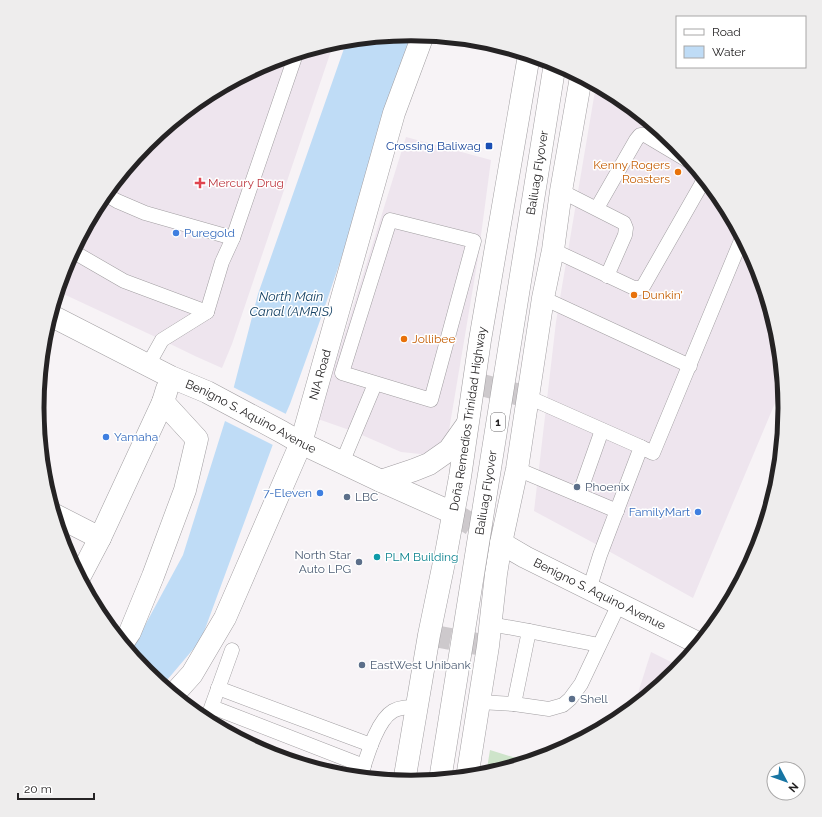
<svg xmlns="http://www.w3.org/2000/svg" width="822" height="817" font-family="Raleway,sans-serif">
  <style>
    .built { fill: #eee5ee }
    .green { fill: #cee4ca }
    .water { fill: #bfdcf6 }
    .pier { fill: #f7f3f6 }
    .lines { fill: none; stroke-linecap: round; stroke-linejoin: round }
    .primary-tunnel { stroke: #cdc9cc; stroke-width: 22; stroke-dasharray: 22 11; stroke-linecap: butt }
    .trunk-tunnel { stroke: #cdc9cc; stroke-width: 22; stroke-dasharray: 22 11; stroke-linecap: butt }
    .service-casing { stroke: #a19ea1; stroke-width: 15 }
    .minor-casing { stroke: #a19ea1; stroke-width: 23 }
    .tertiary-casing { stroke: #a19ea1; stroke-width: 23 }
    .primary-casing { stroke: #a19ea1; stroke-width: 23 }
    .trunk-casing { stroke: #a19ea1; stroke-width: 23 }
    .service { stroke: #fff; stroke-width: 14 }
    .minor { stroke: #fff; stroke-width: 22 }
    .tertiary { stroke: #fff; stroke-width: 22 }
    .primary { stroke: #fff; stroke-width: 22 }
    .trunk { stroke: #fff; stroke-width: 22 }
    .trunk-bridge-casing { stroke: #a19ea1; stroke-width: 23; stroke-linecap: butt }
    .trunk-bridge { stroke: #fff; stroke-width: 22 }
    .transit-dot { fill: #1a4fb4; stroke: #fff; stroke-width: 1.5 }
    .food-dot { fill: #e8710a; stroke: #fff; stroke-width: 1.5 }
    .health-dot { fill: #e0444e; stroke: #fff; stroke-width: 1.5 }
    .shop-dot { fill: #3f7fe0; stroke: #fff; stroke-width: 1.5 }
    .service-dot { fill: #5c6f8a; stroke: #fff; stroke-width: 1.5 }
    .culture-dot { fill: #0f9aa8; stroke: #fff; stroke-width: 1.5 }
    .labels { text-anchor: middle; dominant-baseline: central; stroke-width: 3; stroke-linejoin: round; paint-order: stroke }
    .shield { fill: #fff; stroke: #666566; stroke-width: 1 }
    .shield-label { font-size: 11px; font-weight: bold; fill: #252324 }
    .transit-label { font-size: 12px; fill: #164399; stroke: #fff; text-anchor: end }
    .food-label { font-size: 12px; fill: #c56008; stroke: #fff; text-anchor: start }
    .street-label { font-size: 12px; fill: #252324; stroke: #fff }
    .health-label { font-size: 12px; fill: #be3a42; stroke: #fff; text-anchor: start }
    .shop-label { font-size: 12px; fill: #366cbe; stroke: #fff; text-anchor: start }
    .service-label { font-size: 12px; fill: #4e5e75; stroke: #fff; text-anchor: start }
    .culture-label { font-size: 12px; fill: #0d838f; stroke: #fff; text-anchor: start }
    .water-label { font-size: 13px; font-style: italic; fill: #144164; stroke: #fff }
    .rim { fill: none; stroke: #252324; stroke-width: 5 }
  </style>
  <rect width="100%" height="100%" fill="#f7f3f6"/>
  <!-- built -->
  <g class="built">
    <polygon points="334,42 232,344 222,368 195,356 162,340 57,291 65,265 100,200 146,144 203,97 268,62"/>
    <polygon points="596,85 619,97 676,144 723,201 757,265 778,336 783,384 693,598 603,548 534,511 556,322"/>
    <polygon points="406,137 491,160 478,258 446,448 430,455 401,452 355,432 318,419"/>
    <polygon points="651,652 681,667 676,673 633,709"/>
  </g>
  <!-- green -->
  <polygon class="green" points="490,750 529,762 486,775"/>
  <!-- water -->
  <polygon class="water" points="411,34 417,35 322,315 290,404 276,436 201,640 162,686 146,673 130,653 183,555 225,421 258,294 347,40"/>
  <!-- pier -->
  <polygon class="pier" points="231,386 288,415 275,446 223,420"/>
  <g class="lines">
    <!-- primary-tunnel -->
    <polyline class="primary-tunnel" points="453,513 501,543"/>
    <!-- trunk-tunnel -->
    <g class="trunk-tunnel">
      <polyline points="474,383 528,397"/>
      <polyline points="429,635 488,646"/>
    </g>
    <defs>
      <g id="service">
        <polyline points="561,191 624,223 626,228 625,235 607,276"/>
        <polyline points="105,194 117,201 145,213 233,238"/>
        <polyline points="597,208 636,140 640,135 645,135 692,163"/>
        <polygon points="390,220 474,241 431,400 342,373"/>
        <polyline points="553,250 634,288 640,288 644,285 701,185 704,178"/>
        <polyline points="72,251 124,281 207,312"/>
        <polyline points="543,298 690,366"/>
        <polyline points="148,365 162,340 207,312 222,262 233,238 296,54"/>
        <polyline points="528,397 641,447 600,555 589,590"/>
        <polyline points="641,447 653,453 742,238"/>
        <polyline points="342,463 375,384"/>
        <polyline points="517,469 617,511"/>
        <polyline points="579,495 602,430"/>
        <polyline points="490,624 529,631 599,645"/>
        <polyline points="218,688 371,745"/>
        <polyline points="479,702 514,704 549,709 563,705 570,699 581,684 619,604"/>
        <polyline points="514,704 529,631"/>
        <polyline points="212,707 364,766"/>
        <polyline points="206,722 232,650"/>
        <path d="M 360,778 C 366,760 376,721 393,711 C 400,707 409,707 417,707"/>
      </g>
      <g id="minor">
        <polyline points="53,514 100,538 79,578"/>
        <polyline points="100,538 163,402 167,389"/>
        <polyline points="122,644 130,632 153,576 185,490 197,439 163,402"/>
      </g>
      <g id="tertiary">
        <path id="s1" d="M 173,695 L 192,674 L 225,618 L 301,443 L 394,113 L 423,35"/>
      </g>
      <g id="primary">
        <path id="s2" d="M 50,315 L 171,377 L 207,392 L 282,432 L 301,443 L 381,481 L 453,513"/>
        <path id="s3" d="M 501,543 L 525,557 L 700,644"/>
      </g>
      <g id="trunk">
        <polyline points="381,481 414,470 429,464 449,450 466,426"/>
        <polyline points="467,778 488,646 496,574 501,543 517,469 543,298 553,250 561,191 581,77"/>
        <path id="s4" d="M 404,782 L 429,635 L 447,548 L 460,477 L 480,340 L 529,55"/>
      </g>
    </defs>
    <!-- service casing -->
    <use href="#service" class="service-casing"/>
    <!-- minor casing -->
    <use href="#minor" class="minor-casing"/>
    <!-- tertiary casing -->
    <use href="#tertiary" class="tertiary-casing"/>
    <!-- primary casing -->
    <use href="#primary" class="primary-casing"/>
    <!-- trunk casing -->
    <use href="#trunk" class="trunk-casing"/>
    <!-- service -->
    <use href="#service" class="service"/>
    <!-- minor -->
    <use href="#minor" class="minor"/>
    <!-- tertiary -->
    <use href="#tertiary" class="tertiary"/>
    <!-- primary -->
    <use href="#primary" class="primary"/>
    <!-- trunk -->
    <use href="#trunk" class="trunk"/>
    <defs>
      <g id="trunk-bridge">
        <path id="s5" d="M 440,780 L 555,63"/>
      </g>
    </defs>
    <!-- trunk-bridge casing -->
    <use href="#trunk-bridge" class="trunk-bridge-casing"/>
    <!-- trunk-bridge -->
    <use href="#trunk-bridge" class="trunk-bridge"/>
  </g>
  <!-- markers -->
  <rect class="transit-dot" x="485" y="142" width="8" height="8" rx="2"/>
  <g class="food-dot">
    <circle cx="678" cy="172" r="4"/>
    <circle cx="634" cy="295" r="4"/>
    <circle cx="404" cy="339" r="4"/>
  </g>
  <path class="health-dot" d="M198 177h4v4h4v4h-4v4h-4v-4h-4v-4h4z"/>
  <g class="shop-dot">
    <circle cx="176" cy="233" r="4"/>
    <circle cx="106" cy="437" r="4"/>
    <circle cx="320" cy="493" r="4"/>
    <circle cx="698" cy="512" r="4"/>
  </g>
  <g class="service-dot">
    <circle cx="577" cy="487" r="4"/>
    <circle cx="347" cy="497" r="4"/>
    <circle cx="359" cy="562" r="4"/>
    <circle cx="362" cy="665" r="4"/>
    <circle cx="572" cy="699" r="4"/>
  </g>
  <circle class="culture-dot" cx="377" cy="557" r="4"/>
  <g class="labels">
    <!-- shield labels -->
    <rect class="shield" x="491" y="413" width="14" height="18" rx="3"/>
    <g class="shield-label">
      <text x="498" y="422">1</text>
    </g>
    <!-- transit labels -->
    <g class="transit-label">
      <text x="481" y="146">Crossing Baliwag</text>
    </g>
    <!-- food labels -->
    <g class="food-label">
      <text x="670" y="165" text-anchor="end">Kenny Rogers<tspan x="670" dy="14">Roasters</tspan></text>
      <text x="642" y="295">Dunkin'</text>
      <text x="412" y="339">Jollibee</text>
    </g>
    <!-- street labels -->
    <g class="street-label">
      <text stroke="none"><textPath href="#s5" startOffset="615">Baliuag Flyover</textPath></text>
      <text stroke="none"><textPath href="#s1" startOffset="355">NIA Road</textPath></text>
      <text stroke="none"><textPath href="#s2" startOffset="225">Benigno S. Aquino Avenue</textPath></text>
      <text stroke="none"><textPath href="#s4" startOffset="369">Doña Remedios Trinidad Highway</textPath></text>
      <text stroke="none"><textPath href="#s5" startOffset="291">Baliuag Flyover</textPath></text>
      <text stroke="none"><textPath href="#s3" startOffset="111">Benigno S. Aquino Avenue</textPath></text>
    </g>
    <!-- health labels -->
    <g class="health-label">
      <text x="208" y="183">Mercury Drug</text>
    </g>
    <!-- shop labels -->
    <g class="shop-label">
      <text x="184" y="233">Puregold</text>
      <text x="114" y="437">Yamaha</text>
      <text x="312" y="493" text-anchor="end">7-Eleven</text>
      <text x="690" y="512" text-anchor="end">FamilyMart</text>
    </g>
    <!-- service labels -->
    <g class="service-label">
      <text x="585" y="487">Phoenix</text>
      <text x="355" y="497">LBC</text>
      <text x="351" y="555" text-anchor="end">North Star<tspan x="351" dy="14">Auto LPG</tspan></text>
      <text x="370" y="665">EastWest Unibank</text>
      <text x="580" y="699">Shell</text>
    </g>
    <!-- culture labels -->
    <g class="culture-label">
      <text x="385" y="557">PLM Building</text>
    </g>
    <!-- water labels -->
    <g class="water-label">
      <text x="291" y="296">North Main<tspan x="291" dy="15">Canal (AMRIS)</tspan></text>
    </g>
  </g>
  <!-- crop -->
  <path d="M0 0H822V817H0ZM44 408a367 367 0 1 1 734 0a367 367 0 1 1-734 0Z" fill="#eeeded" fill-rule="evenodd"/>
  <path class="rim" d="M44 408a367 367 0 1 1 734 0a367 367 0 1 1-734 0Z"/>
  <!-- legend -->
  <rect x="676" y="16" width="130" height="52" fill="#ffffff" stroke="#a8a7a7"/>
  <rect x="684" y="29" width="20" height="6" fill="#ffffff" stroke="#a8a7a7"/>
  <text x="712" y="36" font-size="12" fill="#252324">Road</text>
  <rect x="684" y="46" width="20" height="12" fill="#bfdcf6" stroke="#a8a7a7"/>
  <text x="712" y="56" font-size="12" fill="#252324">Water</text>
  <!-- north arrow -->
  <g transform="translate(786 781) rotate(131)"><circle r="19" fill="#ffffff" stroke="#a8a7a7"/>
  <path d="M0-3L7 15L0 10L-7 15Z" fill="#1775a3"/>
  <text y="-6" font-size="11" font-weight="bold" text-anchor="middle" fill="#252324">N</text>
  </g>
  <!-- scale -->
  <path d="M18 793v6h76v-6" fill="none" stroke="#252324" stroke-width="2"/>
  <text x="24" y="793" font-size="12" fill="#252324" stroke="#ffffff" stroke-width="3" paint-order="stroke">20 m</text>
</svg>
